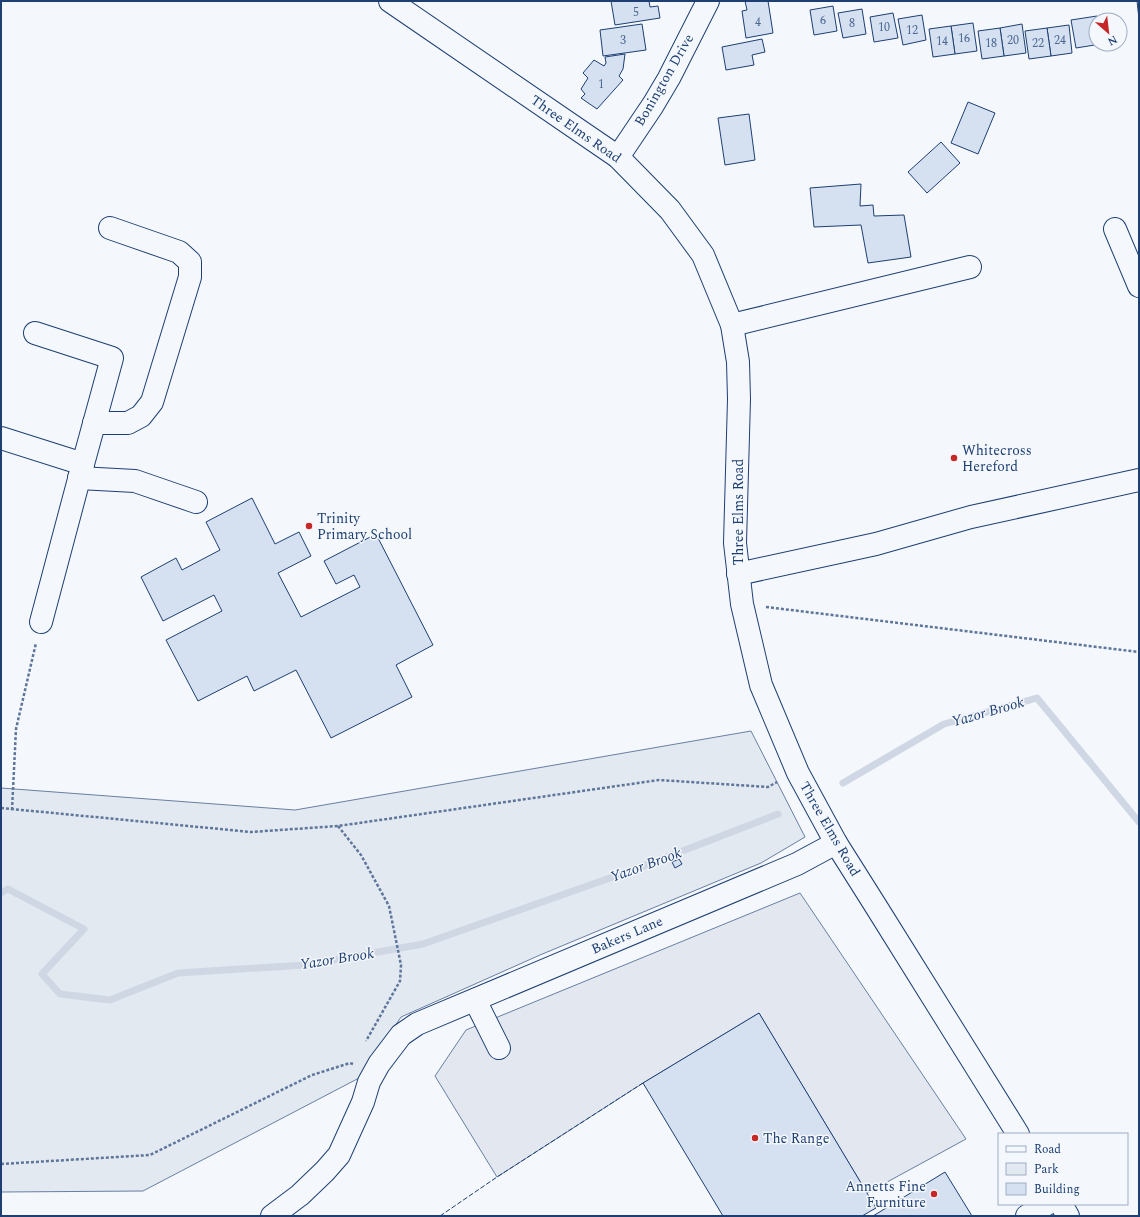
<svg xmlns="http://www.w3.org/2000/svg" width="1140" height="1217" font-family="Spectral,serif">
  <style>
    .green { fill: #e3e9f0; stroke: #687fa3 }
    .parking { fill: #e3e8f0; stroke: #687fa3 }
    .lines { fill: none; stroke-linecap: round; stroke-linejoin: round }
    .stream { stroke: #cfd7e4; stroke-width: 7 }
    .building { fill: #d5e0f0; stroke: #1d3f73 }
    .minor-casing { stroke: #1d3f73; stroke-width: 24 }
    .major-casing { stroke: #1d3f73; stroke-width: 24 }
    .path { stroke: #5e769c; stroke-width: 2.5; stroke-dasharray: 3 2; stroke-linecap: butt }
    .minor { stroke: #f4f7fb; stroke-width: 22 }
    .major { stroke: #f4f7fb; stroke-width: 22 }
    .fence { stroke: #1d3f73; stroke-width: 1; stroke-dasharray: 5 2; stroke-linecap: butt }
    .poi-dot { fill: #c62828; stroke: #f4f7fb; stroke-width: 1.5 }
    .labels { text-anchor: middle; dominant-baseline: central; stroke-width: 3; stroke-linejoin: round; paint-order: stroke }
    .number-label { font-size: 12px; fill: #4b6792 }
    .street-label { font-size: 14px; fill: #1d3f73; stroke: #f4f7fb }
    .poi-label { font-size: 14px; fill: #1d3f73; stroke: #f4f7fb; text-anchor: start }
    .water-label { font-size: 15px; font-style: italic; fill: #1d3f73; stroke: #f4f7fb }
  </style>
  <rect width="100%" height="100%" fill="#f4f7fb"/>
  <!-- green -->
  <polygon class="green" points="751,731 805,837 761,863 540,955 401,1017 361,1077 143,1191 1,1192 1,788 295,810"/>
  <!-- parking -->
  <polygon class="parking" points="800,893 966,1139 867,1193 759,1013 643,1083 497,1177 435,1076 466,1030"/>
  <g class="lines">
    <!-- stream -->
    <g class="stream">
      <polyline points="843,783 944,724 1037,698 1139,822"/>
      <polyline points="1,893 8,889 84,929 42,974 60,994 110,1000 178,973 305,965 423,944 641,867 778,814"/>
    </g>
  </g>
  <!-- building -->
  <g class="building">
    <polygon points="611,1 649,1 650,7 658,6 660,18 615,25"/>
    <polygon points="745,1 768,1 773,33 746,38 742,11 747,10"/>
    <polygon points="1137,1 1139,1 1139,19"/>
    <polygon points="833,6 837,31 814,35 810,10"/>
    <polygon points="862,9 866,34 843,38 838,13"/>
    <polygon points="893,13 898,38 874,42 870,17"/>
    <polygon points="922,15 926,40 903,45 898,19"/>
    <polygon points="1097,16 1098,20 1096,20 1096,44 1101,44 1076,48 1071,20"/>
    <polygon points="973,23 977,51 955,54 951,26"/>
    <polygon points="642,24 646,50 603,56 600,30"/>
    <polygon points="1022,24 1026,53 1004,56 1000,28"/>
    <polygon points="1069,25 1072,53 1051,56 1047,28"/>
    <polygon points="951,26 955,54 933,57 929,29"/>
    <polygon points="1000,28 1004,56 982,59 978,31"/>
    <polygon points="1047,28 1051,56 1029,59 1025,31"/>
    <polygon points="762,39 765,52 752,55 754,65 726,70 722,47"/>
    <polygon points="625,54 623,69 619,76 623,80 597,109 581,98 585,94 581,89 588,78 583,73 594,60 604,66 606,63 605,57"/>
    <polygon points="968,102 995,113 978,154 951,143"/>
    <polygon points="749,114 755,160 725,165 718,118"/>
    <polygon points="941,142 960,163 927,193 908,172"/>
    <polygon points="861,184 860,206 873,205 874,216 904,215 911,257 868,263 861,225 814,227 810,188"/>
    <polygon points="252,498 275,544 299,532 311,556 278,573 301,617 360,587 354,575 336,584 324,561 376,534 433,645 396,665 412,697 331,738 296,670 254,691 247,676 198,701 166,640 222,611 214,595 163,621 141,577 176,558 182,570 220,550 206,522"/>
    <polygon points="679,859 682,864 675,868 672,862"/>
    <polygon points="759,1013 876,1208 862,1216 723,1216 643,1083"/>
    <polygon points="945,1172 972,1216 873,1216"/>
  </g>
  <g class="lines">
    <defs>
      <g id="minor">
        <polyline points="618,157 653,105 669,78 708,1"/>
        <polyline points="1115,229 1139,286"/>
        <polyline points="732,325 970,267"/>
        <polyline points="94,423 128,423 141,416 152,402 190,277 190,262 179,252 110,228"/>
        <polyline points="1,438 83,464 112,358 35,333"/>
        <polyline points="79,478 135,481 196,502"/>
        <polyline points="738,574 876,544 971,517 1139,480"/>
        <polyline points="41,622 83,464"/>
        <polyline points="475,1000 499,1048"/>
        <polyline points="272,1216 300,1195 325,1171 339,1155 363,1102 369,1082 379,1064 401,1035 417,1024 797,864 836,843"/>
        <polyline points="1027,1216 1047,1204"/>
      </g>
      <g id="major">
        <polyline points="390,1 618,157 670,210 703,255 732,325 738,362 739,399 735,543 742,604 761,685 798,773 836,843 877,908 1018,1134"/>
        <polyline points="1061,1204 1068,1216"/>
      </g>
    </defs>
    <!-- minor casing -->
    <use href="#minor" class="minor-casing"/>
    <!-- major casing -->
    <use href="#major" class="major-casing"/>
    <!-- path -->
    <g class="path">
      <polyline points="766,607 1139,652"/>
      <polyline points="1,808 251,832 338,826 659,780 768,787 777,782"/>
      <polyline points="12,810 16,729 36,643"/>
      <polyline points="338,826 361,855 389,906 401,965 400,981 366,1041"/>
      <polyline points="1,1164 150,1155 312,1075 350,1063 353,1064"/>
    </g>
    <!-- minor -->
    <use href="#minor" class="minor"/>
    <!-- major -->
    <use href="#major" class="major"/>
    <!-- fence -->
    <polyline class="fence" points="440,1216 497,1177 643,1083"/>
  </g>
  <!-- markers -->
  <g class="poi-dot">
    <circle cx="954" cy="458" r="4"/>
    <circle cx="309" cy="526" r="4"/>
    <circle cx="755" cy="1138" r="4"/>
    <circle cx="934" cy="1194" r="4"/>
  </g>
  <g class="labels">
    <!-- number labels -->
    <g class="number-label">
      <text x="636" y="12">5</text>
      <text x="823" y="20">6</text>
      <text x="758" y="22">4</text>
      <text x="852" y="23">8</text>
      <text x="884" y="27">10</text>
      <text x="912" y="30">12</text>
      <text x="964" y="38">16</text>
      <text x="623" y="40">3</text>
      <text x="1013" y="40">20</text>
      <text x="1060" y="40">24</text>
      <text x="942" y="41">14</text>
      <text x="991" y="43">18</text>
      <text x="1038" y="43">22</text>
      <text x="601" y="84">1</text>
    </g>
    <!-- street labels -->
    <g class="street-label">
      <text transform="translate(664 80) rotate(-60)">Bonington Drive</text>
      <text transform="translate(576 129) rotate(35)">Three Elms Road</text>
      <text transform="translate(738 512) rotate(-90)">Three Elms Road</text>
      <text transform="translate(830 829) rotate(60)">Three Elms Road</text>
      <text transform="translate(627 935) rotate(-23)">Bakers Lane</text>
    </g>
    <!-- poi labels -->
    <g class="poi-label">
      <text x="962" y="450">Whitecross<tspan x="962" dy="16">Hereford</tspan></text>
      <text x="317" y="518">Trinity<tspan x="317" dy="16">Primary School</tspan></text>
      <text x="763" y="1138">The Range</text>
      <text x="926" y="1186" text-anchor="end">Annetts Fine<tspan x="926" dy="16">Furniture</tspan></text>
    </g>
    <!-- water labels -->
    <g class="water-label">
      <text transform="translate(988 712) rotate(-16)">Yazor Brook</text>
      <text transform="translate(646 865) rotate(-20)">Yazor Brook</text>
      <text transform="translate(337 959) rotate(-9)">Yazor Brook</text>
    </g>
  </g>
  <!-- border -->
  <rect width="1140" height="1217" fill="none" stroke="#1d3f73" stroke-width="4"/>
  <!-- legend -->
  <rect x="998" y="1133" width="130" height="72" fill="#f4f7fb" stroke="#9eadc5"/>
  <rect x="1006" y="1146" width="20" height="6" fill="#f4f7fb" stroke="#9eadc5"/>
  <text x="1034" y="1153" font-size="12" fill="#1d3f73">Road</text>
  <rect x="1006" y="1163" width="20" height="12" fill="#e3e9f0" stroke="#9eadc5"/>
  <text x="1034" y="1173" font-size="12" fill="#1d3f73">Park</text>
  <rect x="1006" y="1183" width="20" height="12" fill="#d5e0f0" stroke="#9eadc5"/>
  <text x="1034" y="1193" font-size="12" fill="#1d3f73">Building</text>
  <!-- north arrow -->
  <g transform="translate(1108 32) rotate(152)"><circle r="19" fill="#f4f7fb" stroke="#9eadc5"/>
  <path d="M0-3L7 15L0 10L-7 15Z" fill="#c62828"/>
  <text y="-6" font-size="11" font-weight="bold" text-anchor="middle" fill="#1d3f73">N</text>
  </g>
</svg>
